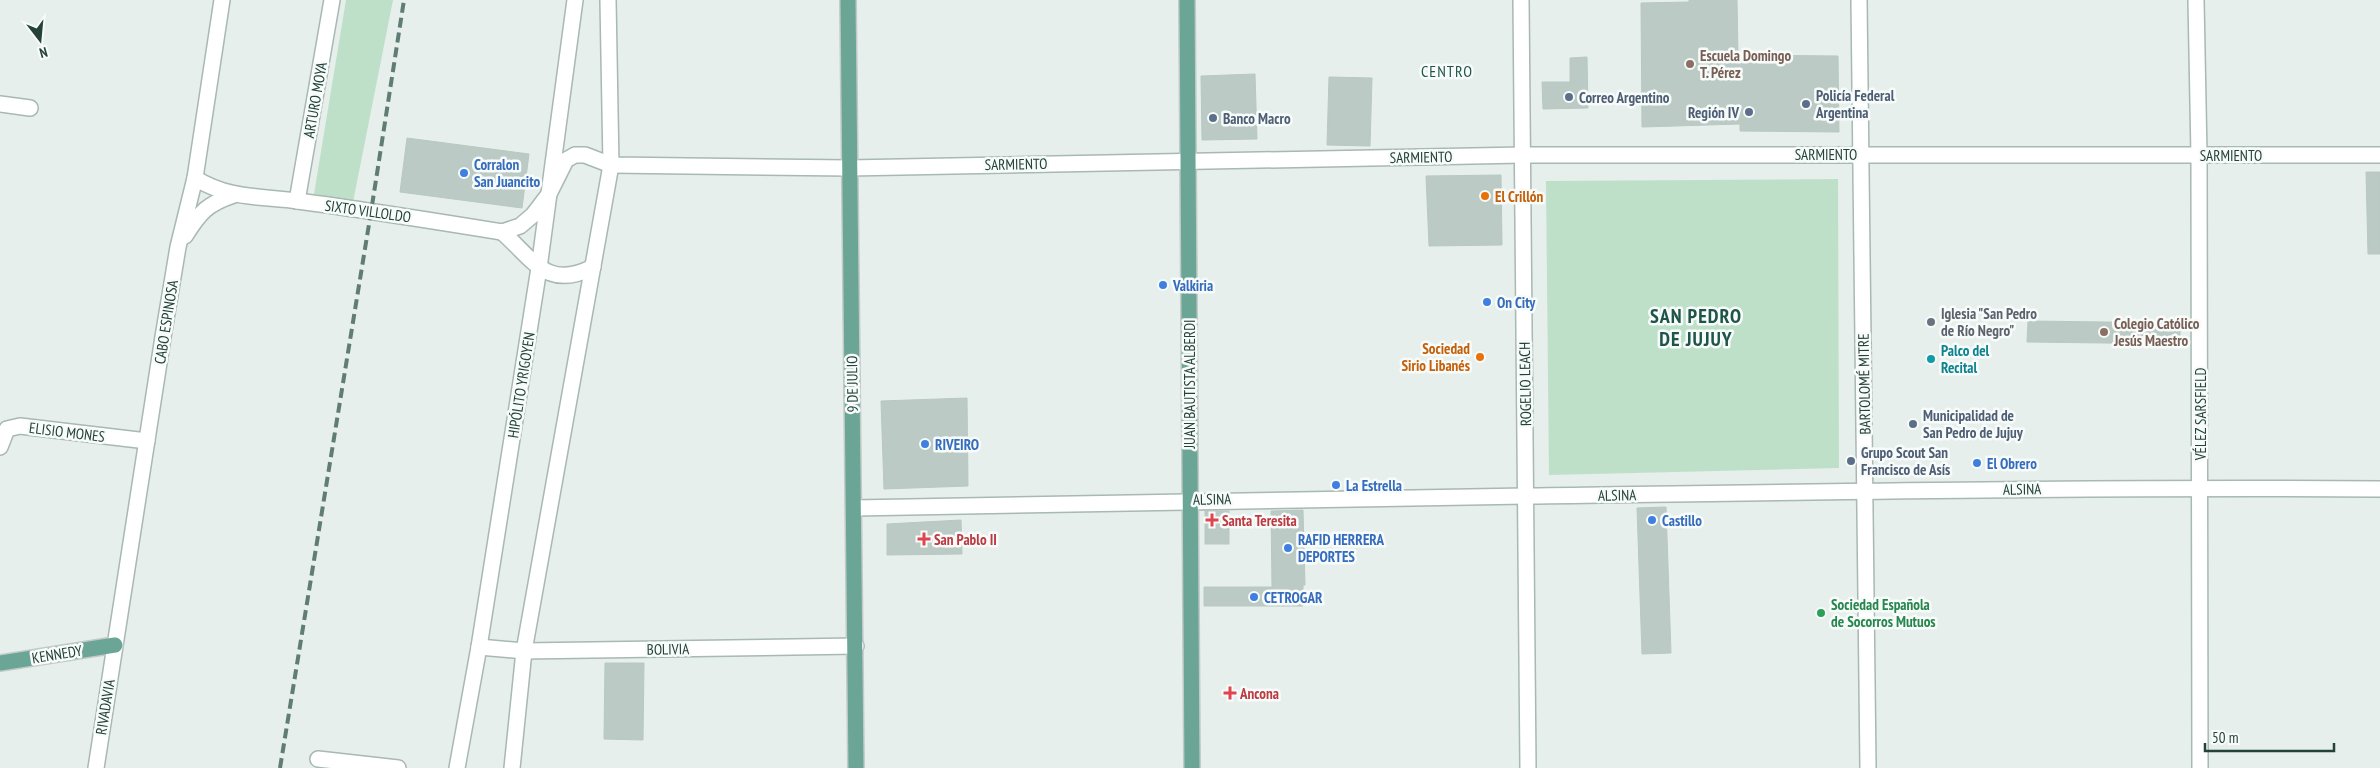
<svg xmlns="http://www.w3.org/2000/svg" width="2380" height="768" font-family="'PT Sans Narrow',sans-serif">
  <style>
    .green { fill: #bfe0c8 }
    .building { fill: #bbcac4; stroke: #b8c9c2 }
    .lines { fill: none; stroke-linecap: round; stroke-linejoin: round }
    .minor-casing { stroke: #a8b8b2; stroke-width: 18 }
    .major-casing { stroke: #c2cac8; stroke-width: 18 }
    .minor { stroke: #fff; stroke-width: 15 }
    .major { stroke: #6aa596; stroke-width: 15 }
    .rail { stroke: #5f7d75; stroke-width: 4; stroke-dasharray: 10 5; stroke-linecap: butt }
    .education-dot { fill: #8d6e63; stroke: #f7fbf9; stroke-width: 2 }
    .service-dot { fill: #5c6f8a; stroke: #f7fbf9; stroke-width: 2 }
    .shop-dot { fill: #3f7fe0; stroke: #f7fbf9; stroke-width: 2 }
    .food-dot { fill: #e8710a; stroke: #f7fbf9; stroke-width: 2 }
    .worship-dot { fill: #6b7280; stroke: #f7fbf9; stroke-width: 2 }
    .culture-dot { fill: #0f9aa8; stroke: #f7fbf9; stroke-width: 2 }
    .health-dot { fill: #e0444e; stroke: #f7fbf9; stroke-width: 2 }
    .leisure-dot { fill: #2e9e5b; stroke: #f7fbf9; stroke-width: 2 }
    .labels { text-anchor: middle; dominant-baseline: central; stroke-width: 5; stroke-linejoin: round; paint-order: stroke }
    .education-label { font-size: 15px; font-weight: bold; fill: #785e54; stroke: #f7fbf9; text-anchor: start }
    .service-label { font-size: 15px; font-weight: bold; fill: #4e5e75; stroke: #f7fbf9; text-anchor: start }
    .street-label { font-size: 15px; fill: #24423a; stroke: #f7fbf9 }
    .shop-label { font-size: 15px; font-weight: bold; fill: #366cbe; stroke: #f7fbf9; text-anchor: start }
    .food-label { font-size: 15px; font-weight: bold; fill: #c56008; stroke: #f7fbf9; text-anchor: start }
    .worship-label { font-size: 15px; font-weight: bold; fill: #5b616d; stroke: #f7fbf9; text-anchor: start }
    .culture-label { font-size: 15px; font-weight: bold; fill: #0d838f; stroke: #f7fbf9; text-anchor: start }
    .health-label { font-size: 15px; font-weight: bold; fill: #be3a42; stroke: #f7fbf9; text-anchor: start }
    .leisure-label { font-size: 15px; font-weight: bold; fill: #27864d; stroke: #f7fbf9; text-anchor: start }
    .neighbourhood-label { font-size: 16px; letter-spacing: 1px; fill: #1f5548; stroke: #f7fbf9 }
    .district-label { font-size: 20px; font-weight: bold; letter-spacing: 1px; fill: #1f5548; stroke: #f7fbf9 }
  </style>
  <rect width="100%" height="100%" fill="#e6efeb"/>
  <!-- green -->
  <g class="green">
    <polygon points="346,0 393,0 353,202 314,194"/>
    <polygon points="1838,179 1839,468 1549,475 1546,181"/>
  </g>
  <!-- building -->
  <g class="building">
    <polygon points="1689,0 1737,0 1738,55 1838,56 1839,132 1740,131 1740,124 1642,127 1641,3 1689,2"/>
    <polygon points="1587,57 1588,108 1543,109 1542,82 1570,82 1570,58"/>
    <polygon points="1255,74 1257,139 1202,140 1201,76"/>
    <polygon points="1329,77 1372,78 1370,146 1327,145"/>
    <polygon points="407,138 529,154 522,208 400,192"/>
    <polygon points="2366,172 2380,172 2380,254 2368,254"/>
    <polygon points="1501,175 1502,245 1429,246 1426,176"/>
    <polygon points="2028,321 2180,323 2180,344 2027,342"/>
    <polygon points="967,398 968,486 884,489 881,401"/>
    <polygon points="1666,507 1671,653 1642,654 1637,508"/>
    <polygon points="1303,510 1305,585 1303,585 1303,606 1204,606 1204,587 1272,587 1271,511"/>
    <rect x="1205" y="511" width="24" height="33"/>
    <polygon points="961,520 962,554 887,555 887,524"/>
    <polygon points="605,663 644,663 643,740 604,739"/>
  </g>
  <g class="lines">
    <defs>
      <g id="minor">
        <polyline points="1521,0 1528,768"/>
        <polyline points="1859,0 1868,768"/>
        <polyline points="2196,0 2199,155 2200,768"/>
        <polyline points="0,104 30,108"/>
        <path d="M 195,178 C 228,199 260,196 298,201 C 366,210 434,221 502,232 L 520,226 L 533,215 L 549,194 L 566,160 L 575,155 L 585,155 L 611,165 L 849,168 L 1523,155 L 2380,155"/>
        <polyline points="297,201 332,0"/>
        <path d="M 502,232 C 533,259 547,291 593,267"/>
        <path d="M 185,236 C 200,212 207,204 234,195"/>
        <polyline points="0,447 7,429 20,426 147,441"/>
        <path d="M 854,508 C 1079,502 1304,499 1529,496 C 1812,492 2096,487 2380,489"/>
        <polyline points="479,647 524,651 856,646"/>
        <polyline points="318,759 398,768"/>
        <polyline points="96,768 163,337 178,247 195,178 222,0"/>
        <polyline points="457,768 479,647 539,268 575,0"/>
        <polyline points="512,768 524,651 611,165 608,0"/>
      </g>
      <g id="major">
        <polyline points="848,0 856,768"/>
        <polyline points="1187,0 1192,768"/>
        <polyline points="0,663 115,645"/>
      </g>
    </defs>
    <!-- minor casing -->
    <use href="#minor" class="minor-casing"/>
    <!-- major casing -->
    <use href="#major" class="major-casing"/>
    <!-- minor -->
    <use href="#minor" class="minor"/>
    <!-- major -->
    <use href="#major" class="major"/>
    <!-- rail -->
    <polyline class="rail" points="280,768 371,212 404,0"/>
  </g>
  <!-- markers -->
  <g class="education-dot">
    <circle cx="1690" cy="64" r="5"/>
    <circle cx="2104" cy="332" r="5"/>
  </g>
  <g class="service-dot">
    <circle cx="1569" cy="97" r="5"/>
    <circle cx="1806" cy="104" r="5"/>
    <circle cx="1749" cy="112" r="5"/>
    <circle cx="1213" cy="118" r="5"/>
    <circle cx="1913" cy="424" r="5"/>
    <circle cx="1851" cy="461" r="5"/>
  </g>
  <g class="shop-dot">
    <circle cx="464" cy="173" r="5"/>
    <circle cx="1163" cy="285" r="5"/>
    <circle cx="1487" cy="302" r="5"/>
    <circle cx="925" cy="444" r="5"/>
    <circle cx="1977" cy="463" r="5"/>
    <circle cx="1336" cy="485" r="5"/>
    <circle cx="1652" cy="520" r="5"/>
    <circle cx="1288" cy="548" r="5"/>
    <circle cx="1254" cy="597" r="5"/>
  </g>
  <g class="food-dot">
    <circle cx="1485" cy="196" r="5"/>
    <circle cx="1480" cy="357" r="5"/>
  </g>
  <circle class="worship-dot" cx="1931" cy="322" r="5"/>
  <circle class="culture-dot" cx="1931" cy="359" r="5"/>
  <g class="health-dot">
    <path d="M1209.5 512.5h5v5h5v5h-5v5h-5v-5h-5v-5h5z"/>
    <path d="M921.5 531.5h5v5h5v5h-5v5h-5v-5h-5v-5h5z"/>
    <path d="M1227.5 685.5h5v5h5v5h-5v5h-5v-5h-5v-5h5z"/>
  </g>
  <circle class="leisure-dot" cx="1821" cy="613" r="5"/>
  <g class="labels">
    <!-- education labels -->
    <g class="education-label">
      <text x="1700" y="55">Escuela Domingo<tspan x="1700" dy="17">T. Pérez</tspan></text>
      <text x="2114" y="323">Colegio Católico<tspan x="2114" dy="17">Jesús Maestro</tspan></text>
    </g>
    <!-- service labels -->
    <g class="service-label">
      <text x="1816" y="95">Policía Federal<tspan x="1816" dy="17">Argentina</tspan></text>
      <text x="1579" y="97">Correo Argentino</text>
      <text x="1739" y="112" text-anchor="end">Región IV</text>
      <text x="1223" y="118">Banco Macro</text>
      <text x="1923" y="415">Municipalidad de<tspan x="1923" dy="17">San Pedro de Jujuy</tspan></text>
      <text x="1861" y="452">Grupo Scout San<tspan x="1861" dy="17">Francisco de Asís</tspan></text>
    </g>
    <!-- street labels -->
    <g class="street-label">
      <text transform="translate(315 100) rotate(-80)">ARTURO MOYA</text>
      <text x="1826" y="154">SARMIENTO</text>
      <text x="2231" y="155">SARMIENTO</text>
      <text transform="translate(1421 157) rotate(-1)">SARMIENTO</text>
      <text transform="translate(1016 164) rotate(-1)">SARMIENTO</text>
      <text transform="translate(368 211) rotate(8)">SIXTO VILLOLDO</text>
      <text transform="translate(166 322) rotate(-81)">CABO ESPINOSA</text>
      <text transform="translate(852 384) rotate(-91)">9 DE JULIO</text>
      <text transform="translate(1189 384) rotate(-90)">JUAN BAUTISTA ALBERDI</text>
      <text transform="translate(1525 384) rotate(-91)">ROGELIO LEACH</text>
      <text transform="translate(1864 384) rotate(-91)">BARTOLOMÉ MITRE</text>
      <text transform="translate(521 385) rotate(-81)">HIPÓLITO YRIGOYEN</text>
      <text transform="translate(2200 414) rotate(-90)">VÉLEZ SARSFIELD</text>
      <text transform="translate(67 432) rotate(7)">ELISIO MONES</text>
      <text transform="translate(2022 489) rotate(-1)">ALSINA</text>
      <text transform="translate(1617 495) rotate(-1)">ALSINA</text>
      <text transform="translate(1212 499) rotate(-1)">ALSINA</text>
      <text transform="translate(668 649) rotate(-1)">BOLIVIA</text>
      <text transform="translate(57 654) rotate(-9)">KENNEDY</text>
      <text transform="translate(105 707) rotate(-81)">RIVADAVIA</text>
    </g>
    <!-- shop labels -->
    <g class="shop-label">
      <text x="474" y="164">Corralon<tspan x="474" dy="17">San Juancito</tspan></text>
      <text x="1173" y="285">Valkiria</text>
      <text x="1497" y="302">On City</text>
      <text x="935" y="444">RIVEIRO</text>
      <text x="1987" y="463">El Obrero</text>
      <text x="1346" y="485">La Estrella</text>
      <text x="1662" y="520">Castillo</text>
      <text x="1298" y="539">RAFID HERRERA<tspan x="1298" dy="17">DEPORTES</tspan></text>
      <text x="1264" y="597">CETROGAR</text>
    </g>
    <!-- food labels -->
    <g class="food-label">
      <text x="1495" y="196">El Crillón</text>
      <text x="1470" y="348" text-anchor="end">Sociedad<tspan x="1470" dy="17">Sirio Libanés</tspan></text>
    </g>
    <!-- worship labels -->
    <g class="worship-label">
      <text x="1941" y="313">Iglesia "San Pedro<tspan x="1941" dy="17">de Río Negro"</tspan></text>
    </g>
    <!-- culture labels -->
    <g class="culture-label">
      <text x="1941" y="350">Palco del<tspan x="1941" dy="17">Recital</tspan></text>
    </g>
    <!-- health labels -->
    <g class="health-label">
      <text x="1222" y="520">Santa Teresita</text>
      <text x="934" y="539">San Pablo II</text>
      <text x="1240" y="693">Ancona</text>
    </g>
    <!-- leisure labels -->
    <g class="leisure-label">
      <text x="1831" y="604">Sociedad Española<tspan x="1831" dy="17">de Socorros Mutuos</tspan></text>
    </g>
    <!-- neighbourhood labels -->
    <g class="neighbourhood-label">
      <text x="1447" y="71">CENTRO</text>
    </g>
    <!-- district labels -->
    <g class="district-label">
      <text x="1696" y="316">SAN PEDRO<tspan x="1696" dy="23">DE JUJUY</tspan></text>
    </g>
  </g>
  <!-- north arrow -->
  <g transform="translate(40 40) rotate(164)" stroke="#f7fbf9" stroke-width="4" paint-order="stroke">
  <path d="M0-4L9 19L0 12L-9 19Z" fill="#24423a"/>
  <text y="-8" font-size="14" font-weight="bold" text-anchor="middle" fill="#24423a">N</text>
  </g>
  <!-- scale -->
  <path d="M2205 743v8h129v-8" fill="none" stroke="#24423a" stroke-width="2.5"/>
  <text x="2212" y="743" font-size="15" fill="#24423a" stroke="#f7fbf9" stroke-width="4" paint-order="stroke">50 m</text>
</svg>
